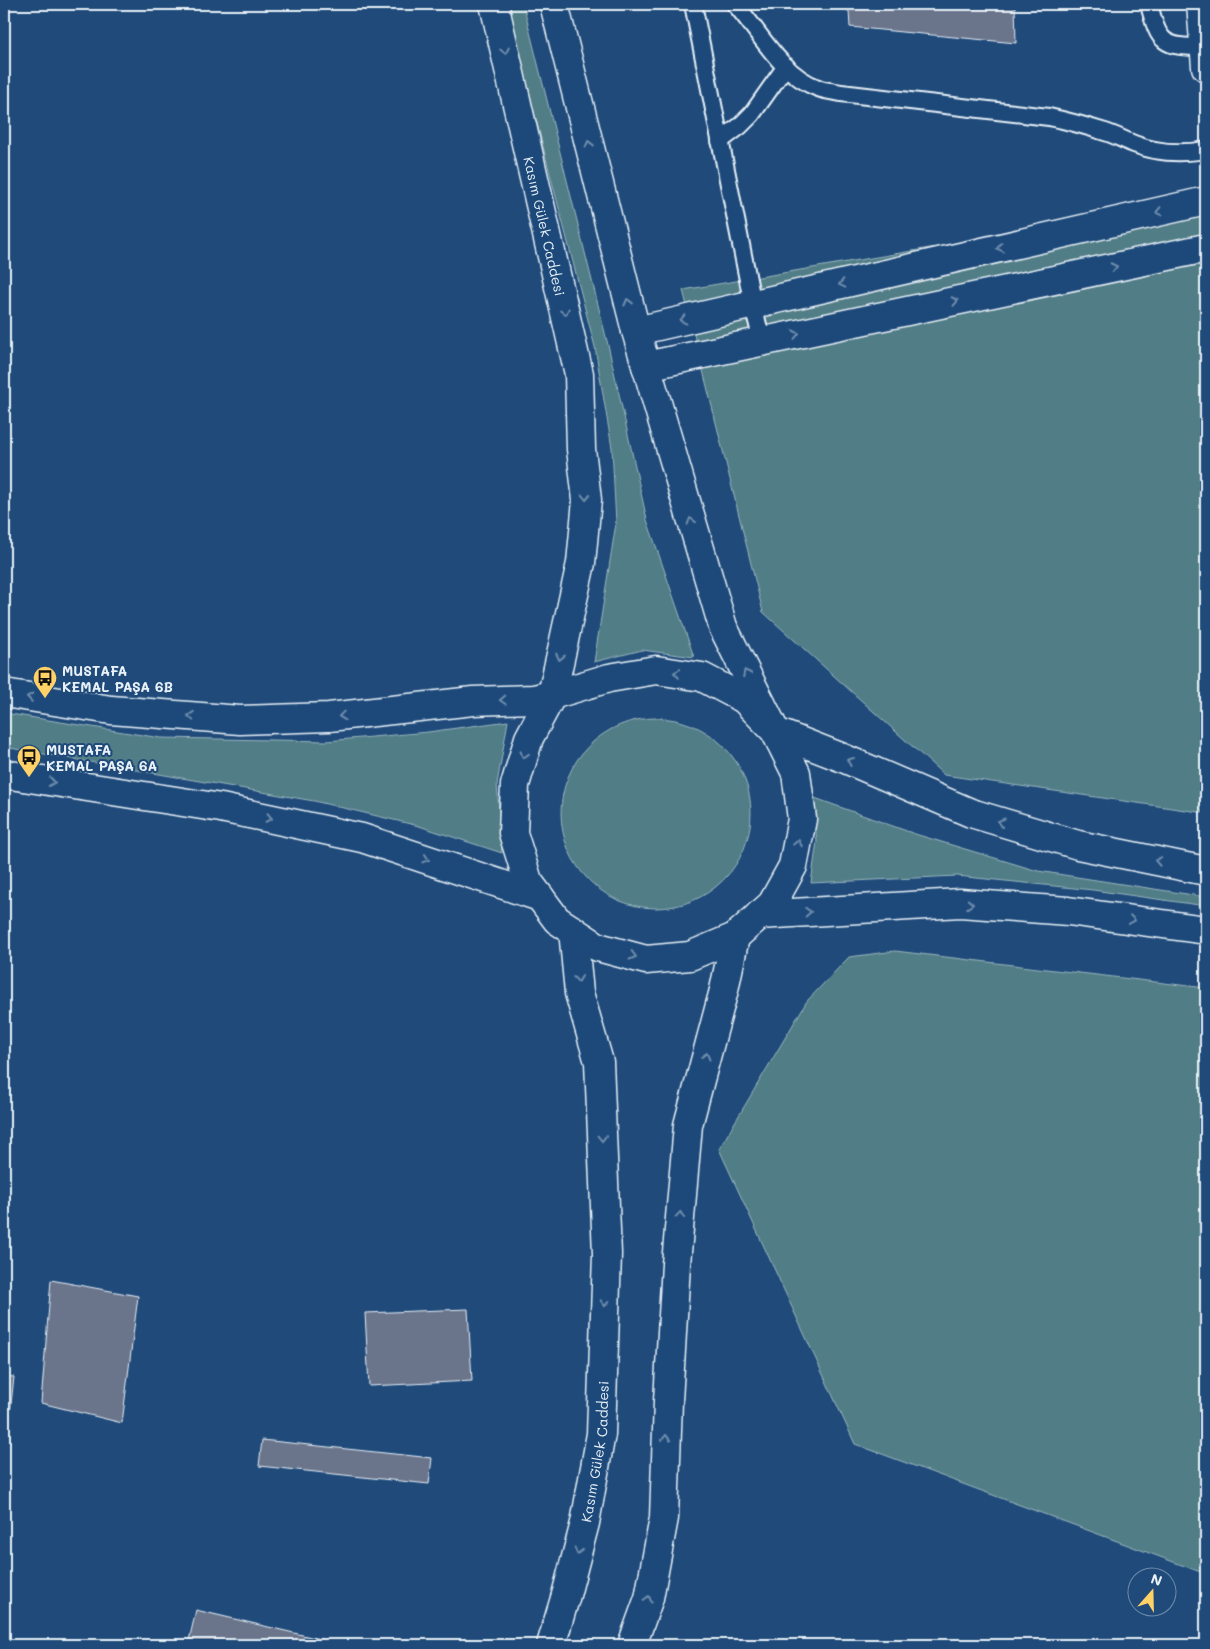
<svg xmlns="http://www.w3.org/2000/svg" width="1210" height="1649" font-family="Mali,sans-serif">
  <style>
    .green { fill: #517d86; stroke: #9cb7bf }
    .building { fill: #6b748c; stroke: #e8f1f8 }
    .lines { fill: none; stroke-linecap: round; stroke-linejoin: round }
    .service-casing { stroke: #e8f1f8; stroke-width: 20 }
    .minor-casing { stroke: #e8f1f8; stroke-width: 31 }
    .secondary-casing { stroke: #e8f1f8; stroke-width: 31 }
    .primary-casing { stroke: #e8f1f8; stroke-width: 31 }
    .service { stroke: #1f4a7a; stroke-width: 16 }
    .minor { stroke: #1f4a7a; stroke-width: 28 }
    .secondary { stroke: #1f4a7a; stroke-width: 28 }
    .primary { stroke: #1f4a7a; stroke-width: 28 }
    .oneway { stroke: #6f8dac }
    .labels { text-anchor: middle; dominant-baseline: central; stroke-width: 4; stroke-linejoin: round; paint-order: stroke }
    .street-label { font-size: 14px; fill: #e8f1f8; stroke: #1f4a7a }
    .poi-label { font-size: 14px; font-weight: bold; fill: #e8f1f8; stroke: #1f4a7a; text-anchor: start }
  </style>
  <rect width="100%" height="100%" fill="#1f4a7a"/>
  <filter id="ink" filterUnits="userSpaceOnUse"><feTurbulence type="fractalNoise" baseFrequency=".02" numOctaves="2"/><feDisplacementMap in="SourceGraphic" scale="10" xChannelSelector="R" yChannelSelector="G"/><feConvolveMatrix kernelMatrix="1 2 1 2 8 2 1 2 1" color-interpolation-filters="sRGB"/></filter>
  <g filter="url(#ink)">
    <!-- green -->
    <g class="green">
      <polygon points="506,4 523,4 609,349 647,520 694,657 642,650 594,662 616,523 612,448 595,347"/>
      <polygon points="1206,201 1206,813 944,775 763,612 683,290"/>
      <polygon points="4,713 161,738 327,741 428,732 508,721 497,784 502,853 419,826 314,801 4,747"/>
      <circle cx="656" cy="813" r="95"/>
      <polygon points="812,797 915,834 1038,871 1206,897 1206,906 1093,890 957,876 811,883 817,841"/>
      <polygon points="895,951 1206,988 1206,1574 855,1444 719,1149 807,1001 849,957"/>
    </g>
    <!-- building -->
    <g class="building">
      <polygon points="832,4 1015,4 1016,43 850,27 849,11"/>
      <polygon points="51,1280 138,1296 122,1423 41,1403"/>
      <polygon points="468,1309 472,1381 369,1386 365,1313"/>
      <polygon points="4,1376 14,1377 6,1449 4,1449"/>
      <polygon points="262,1440 432,1458 429,1484 259,1466"/>
      <polygon points="196,1610 345,1645 188,1645"/>
    </g>
    <g class="lines">
      <defs>
        <g id="service">
          <polyline points="693,4 753,305 762,341"/>
          <path d="M 735,4 C 760,32 780,74 818,88 C 825,91 833,91 841,93 L 1049,117 C 1068,121 1086,126 1105,132 C 1115,135 1124,140 1134,144 C 1156,153 1182,154 1206,150"/>
          <path d="M 1149,4 C 1159,44 1163,47 1204,47"/>
          <polyline points="720,141 740,126 752,114 786,66"/>
        </g>
        <g id="minor">
          <polyline points="1201,4 1206,67"/>
          <polyline points="636,331 1206,201"/>
          <polyline points="646,366 1206,248"/>
        </g>
        <g id="secondary">
          <polyline points="4,693 111,710 240,720 329,717 473,701 534,699 552,695"/>
          <polyline points="4,774 221,808 362,838 540,897"/>
          <path id="s1" d="M 551,1645 L 566,1595 L 585,1523 L 601,1434 L 607,1254 L 599,1062 L 579,993 L 573,930"/>
          <polyline points="632,1645 649,1598 664,1518 668,1401 676,1264 688,1125 724,990 735,937"/>
        </g>
        <g id="primary">
          <path id="s2" d="M 494,4 L 579,374 L 581,449 L 587,500 L 581,563 L 552,695 L 529,738 L 515,785 L 513,833 L 528,881 L 557,920 L 598,947 L 646,960 L 690,956 L 735,937 L 772,904 L 793,866 L 802,819 L 796,773 L 723,627 L 636,331 L 554,4"/>
          <polyline points="552,695 609,678 656,670 702,677 744,699 776,732 843,758 971,813 1078,845 1206,871"/>
          <polyline points="759,915 960,903 1068,911 1206,930"/>
        </g>
      </defs>
      <!-- service casing -->
      <use href="#service" class="service-casing"/>
      <!-- minor casing -->
      <use href="#minor" class="minor-casing"/>
      <!-- secondary casing -->
      <use href="#secondary" class="secondary-casing"/>
      <!-- primary casing -->
      <use href="#primary" class="primary-casing"/>
      <!-- service -->
      <use href="#service" class="service"/>
      <!-- minor -->
      <use href="#minor" class="minor"/>
      <!-- secondary -->
      <use href="#secondary" class="secondary"/>
      <!-- primary -->
      <use href="#primary" class="primary"/>
    </g>
    <!-- one-way arrows -->
    <defs><path id="oneway-chevron" d="M-2-3.5L2.5 0L-2 3.5" fill="none" stroke-width="1.6" stroke-linecap="round" stroke-linejoin="round" transform="scale(1.25)"/></defs>
    <g class="oneway">
      <use href="#oneway-chevron" transform="translate(505 51) rotate(77)"/>
      <use href="#oneway-chevron" transform="translate(589 144) rotate(-104)"/>
      <use href="#oneway-chevron" transform="translate(1159 212) rotate(167)"/>
      <use href="#oneway-chevron" transform="translate(1000 248) rotate(167)"/>
      <use href="#oneway-chevron" transform="translate(1114 267) rotate(-12)"/>
      <use href="#oneway-chevron" transform="translate(842 284) rotate(167)"/>
      <use href="#oneway-chevron" transform="translate(955 301) rotate(-12)"/>
      <use href="#oneway-chevron" transform="translate(628 302) rotate(-104)"/>
      <use href="#oneway-chevron" transform="translate(565 312) rotate(77)"/>
      <use href="#oneway-chevron" transform="translate(683 320) rotate(167)"/>
      <use href="#oneway-chevron" transform="translate(796 334) rotate(-12)"/>
      <use href="#oneway-chevron" transform="translate(586 497) rotate(88)"/>
      <use href="#oneway-chevron" transform="translate(691 521) rotate(-107)"/>
      <use href="#oneway-chevron" transform="translate(560 657) rotate(102)"/>
      <use href="#oneway-chevron" transform="translate(677 673) rotate(-171)"/>
      <use href="#oneway-chevron" transform="translate(746 673) rotate(-117)"/>
      <use href="#oneway-chevron" transform="translate(30 697) rotate(-171)"/>
      <use href="#oneway-chevron" transform="translate(503 700) rotate(178)"/>
      <use href="#oneway-chevron" transform="translate(191 716) rotate(-176)"/>
      <use href="#oneway-chevron" transform="translate(342 716) rotate(173)"/>
      <use href="#oneway-chevron" transform="translate(524 755) rotate(107)"/>
      <use href="#oneway-chevron" transform="translate(850 761) rotate(-157)"/>
      <use href="#oneway-chevron" transform="translate(52 782) rotate(9)"/>
      <use href="#oneway-chevron" transform="translate(269 818) rotate(12)"/>
      <use href="#oneway-chevron" transform="translate(1001 822) rotate(-163)"/>
      <use href="#oneway-chevron" transform="translate(798 843) rotate(-79)"/>
      <use href="#oneway-chevron" transform="translate(426 859) rotate(18)"/>
      <use href="#oneway-chevron" transform="translate(1158 861) rotate(-169)"/>
      <use href="#oneway-chevron" transform="translate(970 904) rotate(4)"/>
      <use href="#oneway-chevron" transform="translate(808 912) rotate(-3)"/>
      <use href="#oneway-chevron" transform="translate(1132 920) rotate(8)"/>
      <use href="#oneway-chevron" transform="translate(633 956) rotate(14)"/>
      <use href="#oneway-chevron" transform="translate(578 979) rotate(84)"/>
      <use href="#oneway-chevron" transform="translate(706 1056) rotate(-75)"/>
      <use href="#oneway-chevron" transform="translate(602 1138) rotate(88)"/>
      <use href="#oneway-chevron" transform="translate(680 1215) rotate(-85)"/>
      <use href="#oneway-chevron" transform="translate(605 1303) rotate(92)"/>
      <use href="#oneway-chevron" transform="translate(666 1438) rotate(-88)"/>
      <use href="#oneway-chevron" transform="translate(578 1551) rotate(105)"/>
      <use href="#oneway-chevron" transform="translate(648 1599) rotate(-74)"/>
    </g>
  </g>
  <!-- icons -->
  <defs>
    <symbol id="bus-pin" viewBox="-11 -11 22 30"><path d="M0 17L-7.5 6A9.5 9.5 0 1 1 7.5 6Z" fill="#ffd166" stroke="#1f4a7a"/><path d="M-5-6H5V4H4V6H2V4H-2V6H-4V4H-5ZM-3.5-4V0h7V-4ZM-3.5 1.2v1.5H-2V1.2ZM2 1.2v1.5H3.5V1.2Z" fill="#111"/></symbol>
  </defs>
  <g fill-rule="evenodd">
    <use href="#bus-pin" x="31" y="664" width="28" height="38"/>
    <use href="#bus-pin" x="15" y="743" width="28" height="38"/>
  </g>
  <g class="labels">
    <!-- street labels -->
    <g class="street-label">
      <text stroke="none"><textPath href="#s2" startOffset="228">Kasım Gülek Caddesi</textPath></text>
      <text stroke="none"><textPath href="#s1" startOffset="199">Kasım Gülek Caddesi</textPath></text>
    </g>
    <!-- poi labels -->
    <g class="poi-label">
      <text x="62" y="670">MUSTAFA<tspan x="62" dy="16">KEMAL PAŞA 6B</tspan></text>
      <text x="46" y="749">MUSTAFA<tspan x="46" dy="16">KEMAL PAŞA 6A</tspan></text>
    </g>
  </g>
  <!-- margin -->
  <rect width="1210" height="1649" fill="none" stroke="#1f4a7a" stroke-width="20"/>
  <rect x="10" y="10" width="1190" height="1629" fill="none" stroke="#e8f1f8" stroke-width="2" filter="url(#ink)"/>
  <!-- north arrow -->
  <g transform="translate(1152 1592) rotate(20)"><circle r="24" fill="#1f4a7a" stroke="#6f8dac"/>
  <path d="M0-4L9 19L0 12L-9 19Z" fill="#ffd166"/>
  <text y="-8" font-size="14" font-weight="bold" text-anchor="middle" fill="#e8f1f8">N</text>
  </g>
</svg>
